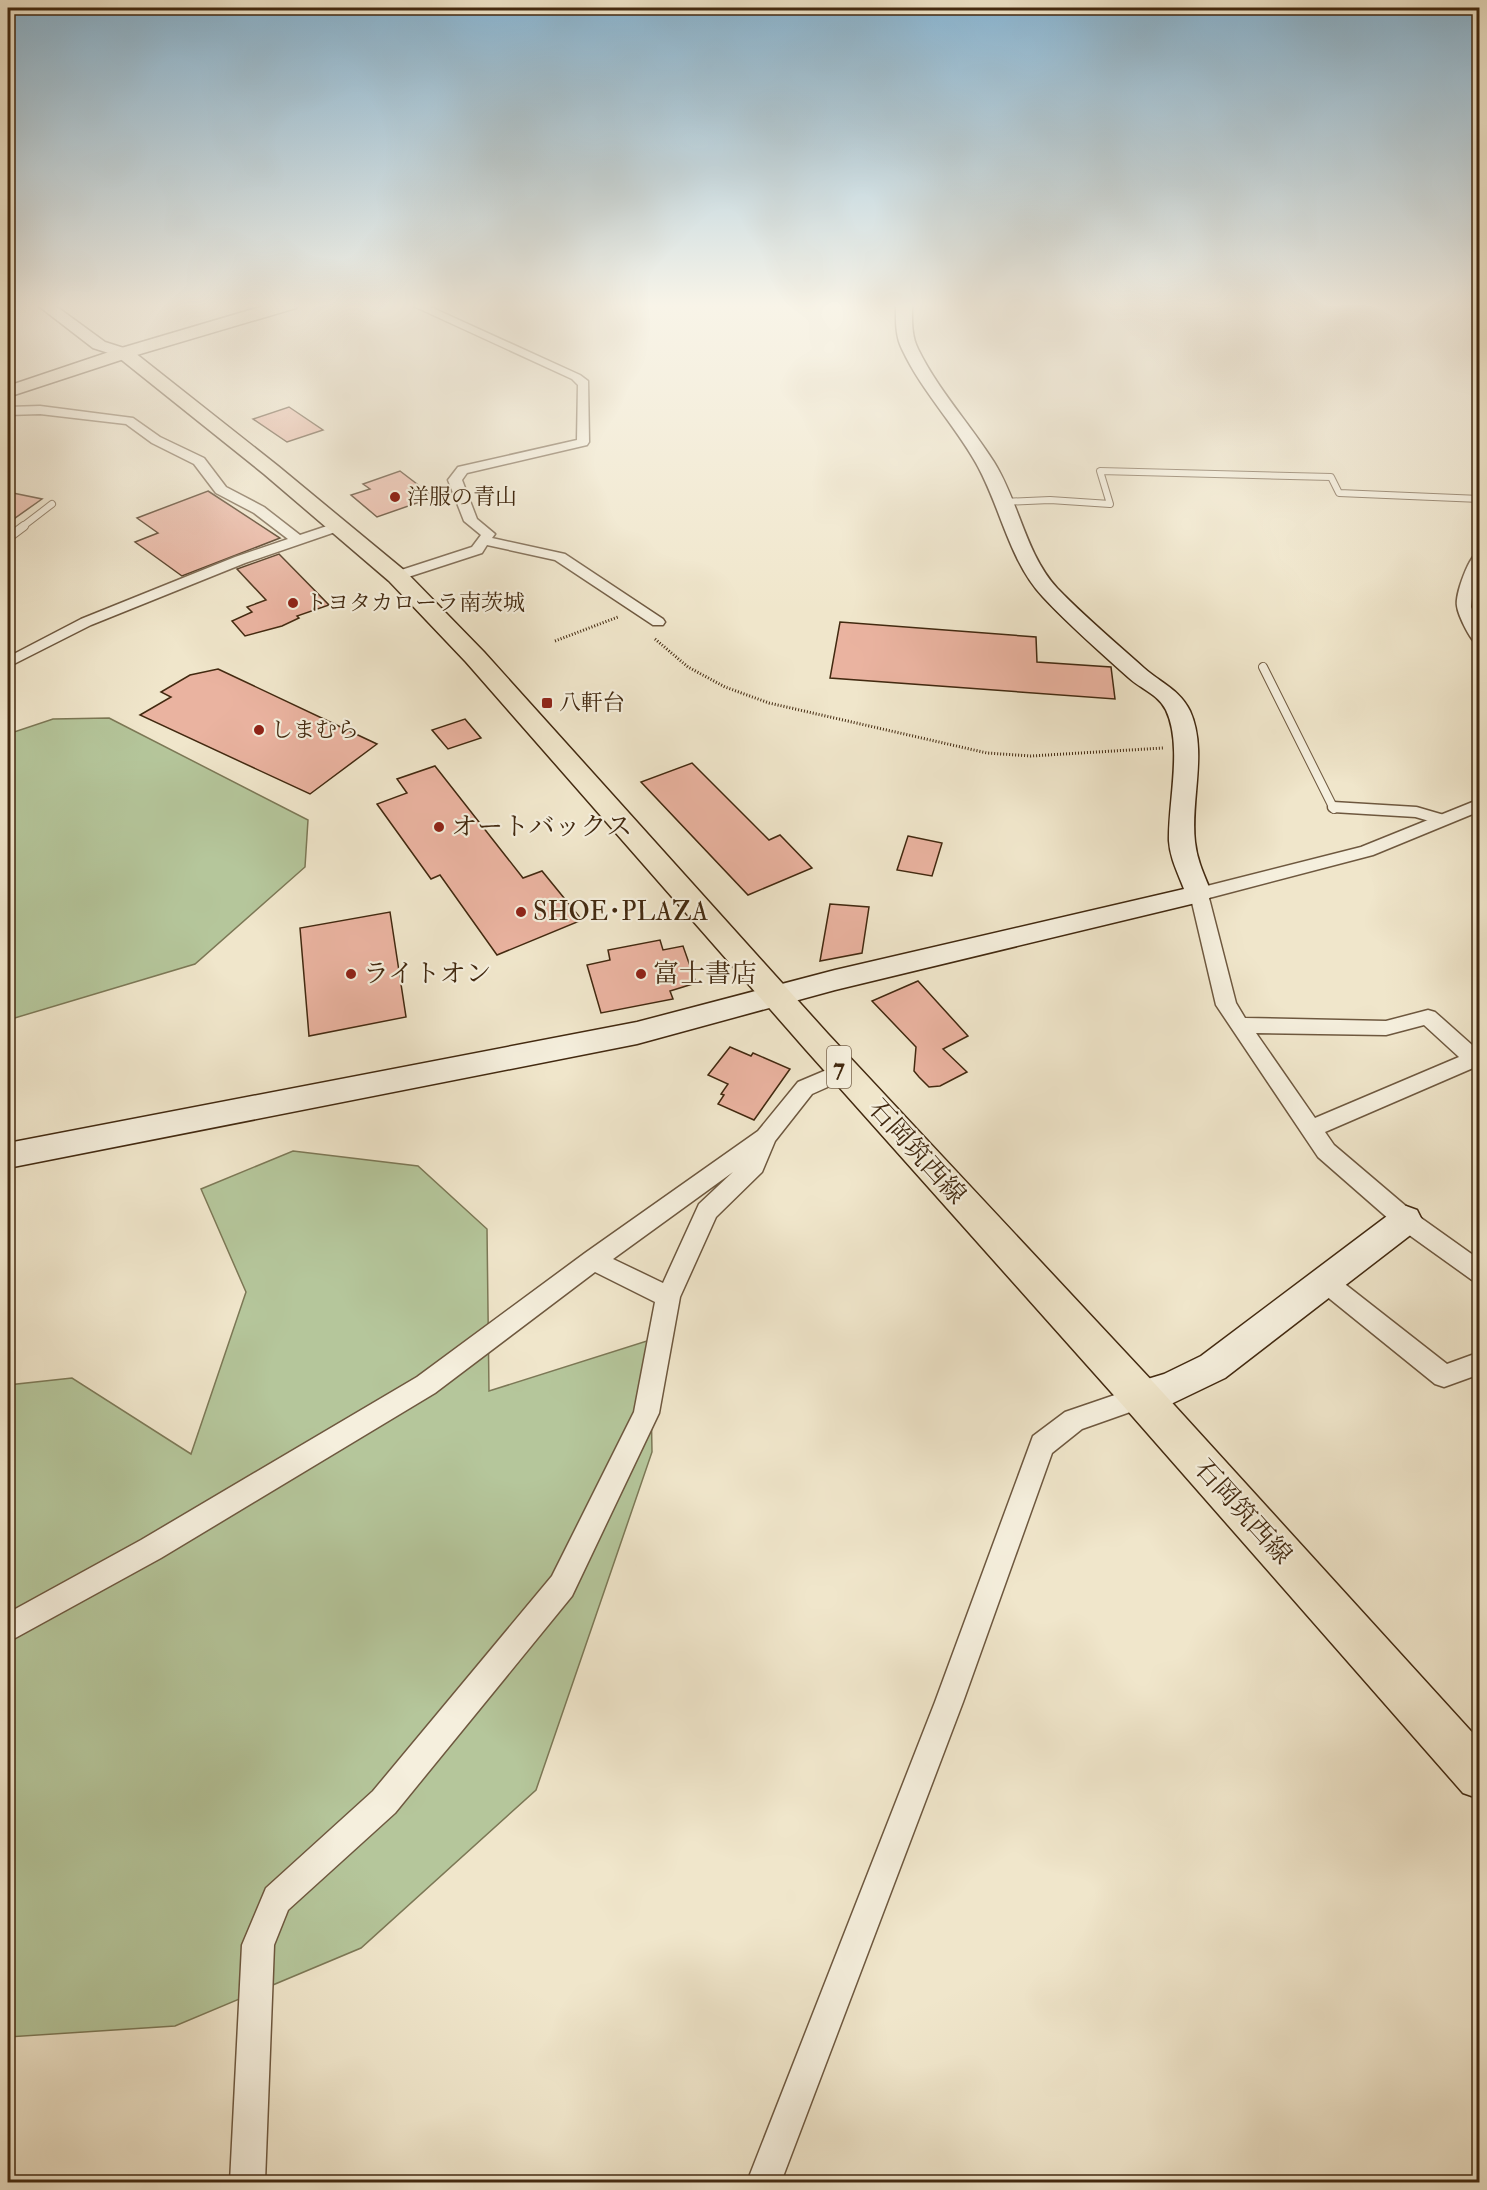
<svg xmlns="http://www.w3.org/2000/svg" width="1487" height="2190" font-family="'IM FELL Double Pica','Noto Serif JP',serif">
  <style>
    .green { fill: #b5c69b; stroke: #7c7856; stroke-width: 1.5 }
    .building { fill: #eab3a0; stroke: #422910; stroke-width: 1.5 }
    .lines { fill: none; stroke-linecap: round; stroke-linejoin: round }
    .lane-far2-casing { stroke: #6e583f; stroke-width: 8 }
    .lane-far1-casing { stroke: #6e583f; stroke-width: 10 }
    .lane-casing { stroke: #6e583f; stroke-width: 13 }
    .street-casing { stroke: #6e583f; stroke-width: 3 }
    .secondary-casing { stroke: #422910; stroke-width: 3 }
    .primary-casing { stroke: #422910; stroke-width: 3 }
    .highway-casing { stroke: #422910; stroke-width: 3 }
    .path { stroke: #422910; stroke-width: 3; stroke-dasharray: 1 2; stroke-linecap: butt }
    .lane-far2 { stroke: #f5efdd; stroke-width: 6 }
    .lane-far1 { stroke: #f5efdd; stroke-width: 8 }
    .lane { stroke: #f5efdd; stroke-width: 10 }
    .street { fill: #f5efdd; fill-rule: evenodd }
    .secondary { fill: #f5efdd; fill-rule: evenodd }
    .primary { fill: #f0e6cb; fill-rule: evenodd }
    .highway { fill: #f0e6cb; fill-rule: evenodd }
    .poi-dot { fill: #8f2418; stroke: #f5efdd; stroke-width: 2 }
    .labels { text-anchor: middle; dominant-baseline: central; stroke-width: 4.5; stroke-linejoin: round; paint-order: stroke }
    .far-poi-label { font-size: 22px; fill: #422910; stroke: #f5efdd; text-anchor: start }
    .shield { fill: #f5efdd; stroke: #78644e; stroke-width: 1.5 }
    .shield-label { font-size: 24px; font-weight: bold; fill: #422910 }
    .poi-label { font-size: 26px; fill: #422910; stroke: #f5efdd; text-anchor: start }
    .street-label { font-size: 26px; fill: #422910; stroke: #f5efdd }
  </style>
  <rect width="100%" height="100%" fill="#f0e6cb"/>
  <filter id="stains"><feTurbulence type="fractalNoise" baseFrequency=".00333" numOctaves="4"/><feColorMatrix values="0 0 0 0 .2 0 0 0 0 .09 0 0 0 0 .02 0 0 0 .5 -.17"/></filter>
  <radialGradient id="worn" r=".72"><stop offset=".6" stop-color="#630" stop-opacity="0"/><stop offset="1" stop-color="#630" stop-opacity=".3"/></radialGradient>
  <!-- green -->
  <g class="green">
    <polygon points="109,718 308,820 305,867 195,964 8,1020 8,734 53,719"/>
    <polygon points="293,1151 418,1166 487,1229 489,1391 650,1340 652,1452 536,1790 361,1948 175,2026 8,2037 8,1385 72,1378 191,1454 246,1292 201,1189"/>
  </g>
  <!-- building -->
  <g class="building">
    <polygon points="289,407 323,430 287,442 253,419"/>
    <polygon points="400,471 434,497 377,517 351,495 370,489 363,484"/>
    <polygon points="208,491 280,538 182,576 135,542 158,533 137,518"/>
    <polygon points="8,492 42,499 8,523"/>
    <polygon points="279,554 329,605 297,616 299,618 282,626 245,636 232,621 252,612 247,607 266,600 237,569"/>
    <polygon points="840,622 1036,637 1037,662 1111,667 1115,699 830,678"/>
    <polygon points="218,669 345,729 377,744 310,794 140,715 171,697 161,692 190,675"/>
    <polygon points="465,719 481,738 448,749 432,730"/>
    <polygon points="692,763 769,840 780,835 812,868 748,895 641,782"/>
    <polygon points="435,766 523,878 542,871 582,920 497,955 440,875 431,879 377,804 407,793 397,779"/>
    <polygon points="908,836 942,843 932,876 897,870"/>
    <polygon points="830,904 869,907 862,953 820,961"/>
    <polygon points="390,912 406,1017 309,1036 300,928"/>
    <polygon points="660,940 663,950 683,946 696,983 670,991 673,999 601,1013 587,965 610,960 608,950"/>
    <polygon points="918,981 968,1036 943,1049 967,1072 940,1086 929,1087 919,1077 914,1071 916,1047 872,1001"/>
    <polygon points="730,1047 751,1056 753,1053 790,1069 754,1120 718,1104 724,1095 721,1094 728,1084 708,1075"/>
  </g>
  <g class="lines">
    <defs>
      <g id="lane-far2">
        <polyline points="1003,502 1050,500 1110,504 1100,471 1331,477 1339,493 1480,499"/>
        <polyline points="22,527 52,504"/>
      </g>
      <g id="lane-far1">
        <polyline points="8,538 24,526"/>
        <polyline points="1263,667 1334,809"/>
      </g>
      <polyline id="lane" points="1333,807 1416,812 1440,819"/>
      <g id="street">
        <polygon points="409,304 424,304 580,375 588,381 589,442 587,445 467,473 462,480 477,519 495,534 492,538 565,554 663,619 665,622 663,625 653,625 555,560 487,545 482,553 402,579 392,579 390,576 392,573 472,547 481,535 464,521 448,480 458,467 577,440 578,385 572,379"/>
        <polygon points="40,406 133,418 160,437 204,458 226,487 264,507 300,535 339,522 346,526 344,529 245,563 91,625 8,667 8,657 81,619 235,557 288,539 254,513 216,493 194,464 152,443 126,424 40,414 8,415 8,407"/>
        <path d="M 1480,551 L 1480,574 L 1473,589 L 1471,607 L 1480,625 L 1480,646 C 1472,645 1458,615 1457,606 C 1455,595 1469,554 1480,551 Z"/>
        <path d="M 1480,799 L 1480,811 L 1373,855 L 1209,898 L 1236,1003 L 1245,1018 L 1386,1021 L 1428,1010 L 1435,1012 L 1480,1052 L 1480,1065 L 1325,1132 L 1334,1145 L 1414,1213 L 1480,1260 L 1480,1283 L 1472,1280 L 1398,1227 L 1318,1157 L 1216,1005 L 1190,894 L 1192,890 L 1199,888 L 1361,847 ZM 1424,1025 L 1459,1057 L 1315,1118 L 1256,1033 L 1386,1035 Z"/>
        <path d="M 843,1063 L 850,1065 L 853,1071 L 850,1077 L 812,1094 L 775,1141 L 762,1172 L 716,1217 L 680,1297 L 659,1413 L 572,1596 L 395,1813 L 288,1910 L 274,1945 L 265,2182 L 230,2182 L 242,1945 L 266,1888 L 373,1791 L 552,1576 L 634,1412 L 655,1302 L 595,1272 L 435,1393 L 161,1558 L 8,1642 L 8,1613 L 141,1540 L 417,1377 L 585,1253 L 758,1131 L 798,1082 ZM 733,1172 L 699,1204 L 663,1283 L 613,1259 Z"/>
        <polygon points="1333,1278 1341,1281 1447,1364 1480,1352 1480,1374 1444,1387 1435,1384 1325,1295 1321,1288 1325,1281"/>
        <polygon points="1141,1386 1150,1389 1153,1397 1150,1405 1082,1429 1052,1453 963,1702 781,2182 747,2182 935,1702 1033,1436 1065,1412"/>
      </g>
      <g id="secondary">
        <polygon points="36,304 53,304 105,342 130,350 132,353 124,358 93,348"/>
        <path d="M 896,304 L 912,304 C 912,320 911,335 918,349 C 938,390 970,424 994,462 C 1019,502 1025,553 1057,588 C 1084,616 1115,642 1144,668 C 1161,683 1180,690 1190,711 C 1208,751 1190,800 1195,842 C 1197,861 1205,877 1212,894 L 1208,900 L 835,990 L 637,1044 L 8,1168 L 8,1143 L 637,1022 L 835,970 L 1184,889 C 1178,873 1170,858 1169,841 C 1168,802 1183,746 1166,710 C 1158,694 1141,689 1129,678 C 1100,652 1069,625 1043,597 C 1008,559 1001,507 976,463 C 954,424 921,390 902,349 C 895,335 896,320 896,304 Z"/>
        <polygon points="1406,1206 1417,1210 1422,1220 1417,1230 1225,1378 1171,1404 1141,1413 1128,1409 1123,1397 1128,1385 1164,1374 1201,1356 1395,1210"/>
      </g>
      <polygon id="primary" points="124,348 130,349 278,466 405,571 484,652 828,1034 1155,1384 1480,1741 1480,1799 1463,1793 1127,1410 806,1050 466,662 389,581 264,474 118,357 115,353 118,349"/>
      <polygon id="highway" points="270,304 298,304 296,308 130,357 8,397 8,386 118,349"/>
    </defs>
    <!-- lane-far2 casing -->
    <use href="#lane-far2" class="lane-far2-casing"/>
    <!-- lane-far1 casing -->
    <use href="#lane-far1" class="lane-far1-casing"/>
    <!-- lane casing -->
    <use href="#lane" class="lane-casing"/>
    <!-- street casing -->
    <use href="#street" class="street-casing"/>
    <!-- secondary casing -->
    <use href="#secondary" class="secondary-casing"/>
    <!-- primary casing -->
    <use href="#primary" class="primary-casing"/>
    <!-- highway casing -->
    <use href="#highway" class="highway-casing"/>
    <!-- path -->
    <g class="path">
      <polyline points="655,639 688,667 725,687 769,703 987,753 1031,756 1163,748"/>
      <polyline points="555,641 618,617"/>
    </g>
    <!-- lane-far2 -->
    <use href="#lane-far2" class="lane-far2"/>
    <!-- lane-far1 -->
    <use href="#lane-far1" class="lane-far1"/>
    <!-- lane -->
    <use href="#lane" class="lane"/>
    <!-- street -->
    <use href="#street" class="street"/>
    <!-- secondary -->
    <use href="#secondary" class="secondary"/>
    <!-- primary -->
    <use href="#primary" class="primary"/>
    <!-- highway -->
    <use href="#highway" class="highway"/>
  </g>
  <!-- sky -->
  <linearGradient id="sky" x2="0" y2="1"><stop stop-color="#89b8d7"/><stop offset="0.5" stop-color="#f8f4e8"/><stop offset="1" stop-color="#f8f4e8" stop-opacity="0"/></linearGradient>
  <rect width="1487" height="611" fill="url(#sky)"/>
  <!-- markers -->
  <g class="poi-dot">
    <circle cx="395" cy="497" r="6"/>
    <circle cx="293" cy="603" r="6"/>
    <rect x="541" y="697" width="12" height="12" rx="3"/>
    <circle cx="259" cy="730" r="6"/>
    <circle cx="439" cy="827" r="6"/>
    <circle cx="521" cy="912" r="6"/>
    <circle cx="351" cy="974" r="6"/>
    <circle cx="641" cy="974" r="6"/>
  </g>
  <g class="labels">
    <!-- far-poi labels -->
    <g class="far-poi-label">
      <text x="407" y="497">洋服の青山</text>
      <text x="305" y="603">トヨタカローラ南茨城</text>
      <text x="559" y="703">八軒台</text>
      <text x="271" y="730">しまむら</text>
    </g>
    <!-- shield labels -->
    <rect class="shield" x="827" y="1046" width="24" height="42" rx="4.5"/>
    <g class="shield-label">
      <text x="839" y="1067">7</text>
    </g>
    <!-- poi labels -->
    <g class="poi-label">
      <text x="451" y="827">オートバックス</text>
      <text x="533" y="912">SHOE･PLAZA</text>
      <text x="363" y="974">ライトオン</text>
      <text x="653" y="974">富士書店</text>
    </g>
    <!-- street labels -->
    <g class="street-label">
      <text transform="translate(917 1152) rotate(48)">石岡筑西線</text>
      <text transform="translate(1243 1512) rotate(48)">石岡筑西線</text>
    </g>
  </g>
  <!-- margin -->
  <rect width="1487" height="2190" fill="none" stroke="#f0e6cb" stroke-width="30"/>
  <rect x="9" y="9" width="1469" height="2172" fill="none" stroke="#422910" stroke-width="3"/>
  <rect x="15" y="15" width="1457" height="2160" fill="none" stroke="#422910" stroke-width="1.5"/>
  <rect width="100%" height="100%" filter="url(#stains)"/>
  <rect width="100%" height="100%" fill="url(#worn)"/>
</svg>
